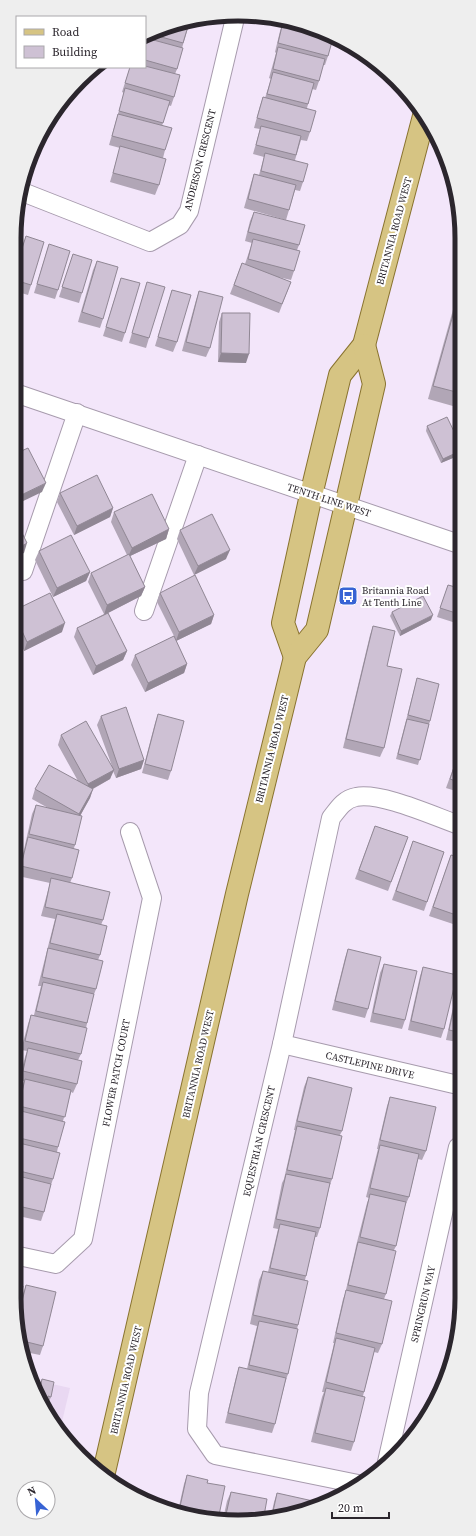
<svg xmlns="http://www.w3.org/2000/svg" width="476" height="1536" font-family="'Source Serif 4',serif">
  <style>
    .built { fill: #e9d8f2 }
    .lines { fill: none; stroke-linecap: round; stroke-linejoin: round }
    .minor-casing { stroke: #a79bad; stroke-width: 20 }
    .major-casing { stroke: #89732f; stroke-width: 24 }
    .minor { stroke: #fff; stroke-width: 18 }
    .major { stroke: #d6c483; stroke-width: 22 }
    .wall { fill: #b1a6b6 }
    .shaded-wall { fill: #908794 }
    .building { fill: #cec1d4; stroke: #908794 }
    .labels { text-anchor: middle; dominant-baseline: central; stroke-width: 4; stroke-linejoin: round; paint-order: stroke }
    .street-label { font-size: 10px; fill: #2b262d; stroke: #fff }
    .poi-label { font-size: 10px; fill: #2b262d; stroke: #fff; text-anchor: start }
    .rim { fill: none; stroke: #2b262d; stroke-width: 5 }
  </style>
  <rect width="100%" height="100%" fill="#f3e6fa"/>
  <!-- built -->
  <polygon class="built" points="30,1379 70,1388 60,1430 31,1384"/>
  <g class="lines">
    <defs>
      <g id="minor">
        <polyline points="20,191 150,242 180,225 189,211 235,18"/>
        <polyline points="18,394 459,544"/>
        <polyline points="23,571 77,413"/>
        <polyline points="144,611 198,455"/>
        <polyline points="282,1044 458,1085"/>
        <polyline points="14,1255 56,1264 83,1239 152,898 130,832"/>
        <polyline points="387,1462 458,1147"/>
        <path d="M 358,1484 L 215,1455 L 197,1429 L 199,1393 L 282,1044 L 331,818 C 338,809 344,799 356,797 C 381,792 433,816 459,825"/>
      </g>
      <g id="major">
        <polyline points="295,657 283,623 311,495 340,375 364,345 424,116"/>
        <polyline points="104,1472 237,894 295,657 317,630 374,384 364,345"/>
      </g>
    </defs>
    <!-- minor casing -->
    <use href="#minor" class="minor-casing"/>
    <!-- major casing -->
    <use href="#major" class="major-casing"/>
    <!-- minor -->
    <use href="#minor" class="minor"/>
    <!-- major -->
    <use href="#major" class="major"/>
  </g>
  <!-- wall -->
  <g class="wall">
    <polygon points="191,20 188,28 182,48 177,69 175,74 174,97 171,106 168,105 162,126 165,150 163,158 159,185 155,195 110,182 120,148 109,145 124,93 122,92 130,67 145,67 145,39"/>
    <polygon points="286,20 335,38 334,41 332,40 328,56 325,65 323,65 319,81 316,90 312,89 307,108 310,132 307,141 301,140 295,160 303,182 300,191 295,190 286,220 244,208 251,183 254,174 259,175 264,157 253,154 260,129 254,128 260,106 263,97 265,98 271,79 269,78 276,53 275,52 280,31 283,22 285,22"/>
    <polygon points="254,212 299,245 297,250 294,271 291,280 278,277 291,282 279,313 230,294 242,263 245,264 252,243 245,241 250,221"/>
    <polygon points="26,236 31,285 28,295 18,292 18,259"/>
    <polygon points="49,244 58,290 55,299 34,293"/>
    <polygon points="73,254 82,293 79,303 59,297"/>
    <polygon points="97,261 103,319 100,328 78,322 93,270"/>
    <polygon points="121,278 125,333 122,342 103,336"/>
    <polygon points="147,282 149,338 146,348 129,343"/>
    <polygon points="460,289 460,408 428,399 456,299"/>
    <polygon points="172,290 177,342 173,352 155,346"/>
    <polygon points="199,291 210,348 206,357 182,351 196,300"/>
    <polygon points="222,313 246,363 218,362 219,322"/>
    <polygon points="427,426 460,444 460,455 441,463 426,431"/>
    <polygon points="60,493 113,508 110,517 74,535 57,502"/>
    <polygon points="114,512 169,529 166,539 130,556 145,587 141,596 108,613 127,651 123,660 93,675 74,637 77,628 104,614 88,582 91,573 127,555 111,522"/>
    <polygon points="180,530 226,559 194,575 177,539"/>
    <polygon points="39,551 90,572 86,581 53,597 35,560"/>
    <polygon points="448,585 459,588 459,624 437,617"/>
    <polygon points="160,593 214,615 211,624 176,641 187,664 184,673 145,692 131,665 135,655 174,636 157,602"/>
    <polygon points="17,609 62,632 24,651 17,636"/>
    <polygon points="392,612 431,620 400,636 390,616"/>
    <polygon points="373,626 387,666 384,748 380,757 343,748 370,635"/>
    <polygon points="459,668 459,681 455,680"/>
    <polygon points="417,678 430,721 418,765 396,759"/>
    <polygon points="158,714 171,771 168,780 142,773 155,723"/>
    <polygon points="101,716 144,760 141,769 116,778 113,771 110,779 93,789 90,798 80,816 75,845 74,848 72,878 70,883 103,920 101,925 100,955 98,960 96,989 93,997 86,1028 81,1054 78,1060 77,1084 73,1093 71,1092 63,1121 58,1147 57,1152 53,1179 50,1188 44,1212 41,1221 14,1215 15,1115 22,1088 24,1081 19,1080 25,1057 27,1051 21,1050 28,1024 31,1015 34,1015 41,986 38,986 55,919 41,916 50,883 18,876 32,814 36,805 50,809 32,799 35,789 78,781 58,745 61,735 112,766 97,725"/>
    <polygon points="459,752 459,792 446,788"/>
    <polygon points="375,826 408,837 388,891 355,879"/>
    <polygon points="413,841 444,852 424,911 392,900"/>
    <polygon points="451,855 459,857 459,926 429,916"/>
    <polygon points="348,949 368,1009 365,1018 332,1010 345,958"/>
    <polygon points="384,964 405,1020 402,1029 370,1022 380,973"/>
    <polygon points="423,967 444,1029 441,1038 408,1030 420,976"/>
    <polygon points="458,984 458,1042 446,1040"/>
    <polygon points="308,1077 342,1131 340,1135 332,1179 329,1188 320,1228 317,1237 315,1237 306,1276 305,1280 298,1325 297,1329 288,1374 285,1383 275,1424 272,1433 225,1423 236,1377 239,1367 247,1369 257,1326 250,1324 259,1280 263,1271 268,1272 278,1229 273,1228 282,1183 284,1179 294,1135 295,1130 294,1130 304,1087"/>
    <polygon points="390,1097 426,1151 422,1160 418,1159 409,1197 405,1206 396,1246 394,1250 386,1294 384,1299 382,1344 378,1353 374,1352 363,1396 354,1442 351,1451 311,1442 322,1397 324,1392 322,1392 333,1348 334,1343 333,1343 343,1299 345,1294 355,1251 356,1246 367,1203 369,1198 366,1197 378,1149 377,1149 387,1106"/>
    <polygon points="26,1285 43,1346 40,1355 25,1352 17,1315 23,1294"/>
    <polygon points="458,1333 458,1342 453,1354"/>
    <polygon points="444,1363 448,1364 434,1398 440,1372"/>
    <polygon points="42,1379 51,1397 46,1408 31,1384 40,1384"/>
    <polygon points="187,1475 207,1483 209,1520 178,1511 184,1484"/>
    <polygon points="231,1492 264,1516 223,1519 227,1501"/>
    <polygon points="277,1493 296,1514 271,1516 274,1502"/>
  </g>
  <!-- shaded-wall -->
  <g class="shaded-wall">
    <polygon points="221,353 249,354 246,363 218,362"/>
    <polygon points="460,451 460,455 441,463 443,459"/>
    <polygon points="46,483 42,492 17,504 17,497"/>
    <polygon points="113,508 110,517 74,535 77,526"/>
    <polygon points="169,529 166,539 128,557 132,548"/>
    <polygon points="27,543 24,553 17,556 17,549"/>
    <polygon points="230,550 226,559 194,575 198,566"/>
    <polygon points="90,572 86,581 53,597 57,588"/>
    <polygon points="145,587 141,596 104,615 107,605"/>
    <polygon points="214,615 211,624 176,641 179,632"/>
    <polygon points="433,615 431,620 400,636 401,631"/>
    <polygon points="65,623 62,632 24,651 27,642"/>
    <polygon points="127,651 123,660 93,675 96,666"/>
    <polygon points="187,664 184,673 145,692 148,683"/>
    <polygon points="144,760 141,769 116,778 119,769"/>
    <polygon points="114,770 110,779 85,793 88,784"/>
    <polygon points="93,789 90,798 76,823 79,814"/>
  </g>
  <!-- building -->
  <g class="building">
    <polygon points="185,22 189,23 183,43 154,35"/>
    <polygon points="283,22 310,29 333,38 328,56 278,43"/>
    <polygon points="146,38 183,48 177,69 145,60 145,39"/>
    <polygon points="278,47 325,59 319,81 273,69"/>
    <polygon points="145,66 180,75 174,97 125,83 130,67 145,67"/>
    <polygon points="273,72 314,83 308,104 267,94"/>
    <polygon points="125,88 170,101 163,123 119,111"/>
    <polygon points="263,97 316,111 310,132 257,118"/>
    <polygon points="118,114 172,128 165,150 112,136"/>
    <polygon points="261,126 301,136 296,155 256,145"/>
    <polygon points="120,146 166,159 159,185 113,173"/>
    <polygon points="265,153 308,164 303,182 261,171"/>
    <polygon points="254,174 296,185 289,210 248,199"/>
    <polygon points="254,212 305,225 299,245 248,232"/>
    <polygon points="18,230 21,231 18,241"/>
    <polygon points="26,236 44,242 31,285 18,281 18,261"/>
    <polygon points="253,239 300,251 294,271 248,259"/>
    <polygon points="49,244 70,251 58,290 37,284"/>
    <polygon points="73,254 92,260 82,293 62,287"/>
    <polygon points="97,261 118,267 103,319 82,312"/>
    <polygon points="242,263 291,282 282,304 234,285"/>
    <polygon points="121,278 140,283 125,333 106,327"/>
    <polygon points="147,282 165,287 149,338 132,333"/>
    <polygon points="172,290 191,295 177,342 158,337"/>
    <polygon points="460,290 460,393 433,386"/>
    <polygon points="199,291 223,297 210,348 186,342"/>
    <polygon points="222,313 250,313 249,354 221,353"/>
    <polygon points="447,417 460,444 460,451 443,459 427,426"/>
    <polygon points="28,448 46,483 17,497 17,453"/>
    <polygon points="97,475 113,508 77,526 60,493"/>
    <polygon points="152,494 169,529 132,548 114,512"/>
    <polygon points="212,514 230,550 198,566 180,530"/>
    <polygon points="17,523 27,543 17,549"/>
    <polygon points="71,535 90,572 57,588 39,551"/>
    <polygon points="129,554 145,587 107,605 91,573"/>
    <polygon points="195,575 214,615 179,632 160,593"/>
    <polygon points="448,585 459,588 459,614 440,608"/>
    <polygon points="50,593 65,623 27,642 17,620 17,609"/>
    <polygon points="423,596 433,615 401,631 392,612"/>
    <polygon points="108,613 127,651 96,666 77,628"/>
    <polygon points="373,626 395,631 387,666 402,669 384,748 346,739"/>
    <polygon points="174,636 187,664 148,683 135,655"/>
    <polygon points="459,669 459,676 457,675"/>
    <polygon points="417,678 439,684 430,721 408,715"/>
    <polygon points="126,707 144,760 119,769 101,716"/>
    <polygon points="158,714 184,721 171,771 145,764"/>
    <polygon points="407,719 429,724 420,760 398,754"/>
    <polygon points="86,721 114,770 88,784 61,735"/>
    <polygon points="459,753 459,782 450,779"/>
    <polygon points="49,765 93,789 79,814 35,789"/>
    <polygon points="36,805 82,816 75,845 29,834"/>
    <polygon points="375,826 408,837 391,882 359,870"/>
    <polygon points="28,837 79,850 72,878 21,866"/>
    <polygon points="413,841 444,852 427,902 396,891"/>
    <polygon points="451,855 459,857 459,916 433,907"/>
    <polygon points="51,878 110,892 103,920 45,907"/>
    <polygon points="57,914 107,926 100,955 50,943"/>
    <polygon points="48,948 103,961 96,989 42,977"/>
    <polygon points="348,949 381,957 368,1009 335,1001"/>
    <polygon points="384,964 417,971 405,1020 373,1013"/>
    <polygon points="423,967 457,975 444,1029 411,1021"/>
    <polygon points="43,982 94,994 87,1023 36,1011"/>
    <polygon points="458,989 458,1032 449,1030"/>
    <polygon points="31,1015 87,1028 81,1054 25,1041"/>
    <polygon points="28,1048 82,1061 77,1084 23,1071"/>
    <polygon points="308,1077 352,1088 342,1131 297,1121"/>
    <polygon points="25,1079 71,1090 65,1117 19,1106"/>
    <polygon points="390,1097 436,1107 426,1151 380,1140"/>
    <polygon points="17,1110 65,1122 58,1147 15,1137 15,1118"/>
    <polygon points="297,1126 342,1136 332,1179 287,1170"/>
    <polygon points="15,1142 60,1153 53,1179 15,1170"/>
    <polygon points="380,1145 419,1154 409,1197 370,1188"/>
    <polygon points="286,1174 330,1183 320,1228 276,1219"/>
    <polygon points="14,1175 51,1184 44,1212 14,1205"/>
    <polygon points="370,1194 406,1202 396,1246 360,1237"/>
    <polygon points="280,1224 316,1232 306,1276 270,1268"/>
    <polygon points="358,1242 396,1251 386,1294 348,1285"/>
    <polygon points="263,1271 308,1281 298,1325 253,1315"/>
    <polygon points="14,1284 23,1286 17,1312 14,1298"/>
    <polygon points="26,1285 56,1292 43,1346 23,1341 18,1318"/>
    <polygon points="346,1290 392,1301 382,1344 336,1333"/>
    <polygon points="259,1321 298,1329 288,1374 249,1365"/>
    <polygon points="336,1338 375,1348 364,1392 326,1382"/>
    <polygon points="444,1363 448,1364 437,1392"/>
    <polygon points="239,1367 286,1378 275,1424 228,1413"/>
    <polygon points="42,1379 54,1382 51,1397 48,1396 46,1407 31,1384 31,1382 41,1384"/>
    <polygon points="326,1388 365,1397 354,1442 315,1433"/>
    <polygon points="187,1475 208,1480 207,1483 225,1486 218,1520 209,1520 179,1511"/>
    <polygon points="231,1492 267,1499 264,1516 225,1519"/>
    <polygon points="277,1493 313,1501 312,1507 296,1514 272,1516"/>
  </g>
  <!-- icons -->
  <defs>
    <symbol id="bus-square" viewBox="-11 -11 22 22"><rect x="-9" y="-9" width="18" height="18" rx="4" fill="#3763d4" stroke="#fff"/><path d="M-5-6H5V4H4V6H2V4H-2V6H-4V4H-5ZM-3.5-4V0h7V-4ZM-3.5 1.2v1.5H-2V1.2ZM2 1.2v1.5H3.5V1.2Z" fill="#fff"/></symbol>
  </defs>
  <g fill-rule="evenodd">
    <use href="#bus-square" x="337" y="585" width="22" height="22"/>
  </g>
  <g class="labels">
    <!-- street labels -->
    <g class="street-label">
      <text transform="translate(200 160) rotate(-76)">ANDERSON CRESCENT</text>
      <text transform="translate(394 231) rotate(-75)">BRITANNIA ROAD WEST</text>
      <text transform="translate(329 500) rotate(18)">TENTH LINE WEST</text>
      <text transform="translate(272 749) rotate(-76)">BRITANNIA ROAD WEST</text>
      <text transform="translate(198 1064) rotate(-77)">BRITANNIA ROAD WEST</text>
      <text transform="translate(370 1065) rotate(13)">CASTLEPINE DRIVE</text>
      <text transform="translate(116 1073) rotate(-79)">FLOWER PATCH COURT</text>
      <text transform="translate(259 1141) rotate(-77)">EQUESTRIAN CRESCENT</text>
      <text transform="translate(423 1304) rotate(-77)">SPRINGRUN WAY</text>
      <text transform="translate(126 1380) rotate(-77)">BRITANNIA ROAD WEST</text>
    </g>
    <!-- poi labels -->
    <g class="poi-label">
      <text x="362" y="590">Britannia Road<tspan x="362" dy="12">At Tenth Line</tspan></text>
    </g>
  </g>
  <!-- crop -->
  <path d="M0 0H476V1536H0ZM238 21H238A217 217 0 0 1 455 238V1298A217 217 0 0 1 238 1515H238A217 217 0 0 1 21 1298V238A217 217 0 0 1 238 21Z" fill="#eee" fill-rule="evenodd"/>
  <path class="rim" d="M238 21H238A217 217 0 0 1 455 238V1298A217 217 0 0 1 238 1515H238A217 217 0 0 1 21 1298V238A217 217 0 0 1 238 21Z"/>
  <!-- legend -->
  <rect x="16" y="16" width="130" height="52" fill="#ffffff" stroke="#aaa8ab"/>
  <rect x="24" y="29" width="20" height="6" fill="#d6c483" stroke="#aaa8ab"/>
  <text x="52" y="36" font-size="12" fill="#2b262d">Road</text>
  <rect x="24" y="46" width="20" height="12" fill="#cec1d4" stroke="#aaa8ab"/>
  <text x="52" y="56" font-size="12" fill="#2b262d">Building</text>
  <!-- north arrow -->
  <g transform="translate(36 1500) rotate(334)"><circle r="19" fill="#ffffff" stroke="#aaa8ab"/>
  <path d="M0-3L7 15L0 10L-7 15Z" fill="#3763d4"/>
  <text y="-6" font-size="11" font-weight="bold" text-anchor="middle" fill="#2b262d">N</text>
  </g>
  <!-- scale -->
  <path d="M332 1512v6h57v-6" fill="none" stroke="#2b262d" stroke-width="2"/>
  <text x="338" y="1512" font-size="12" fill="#2b262d" stroke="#ffffff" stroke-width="3" paint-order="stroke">20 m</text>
</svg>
